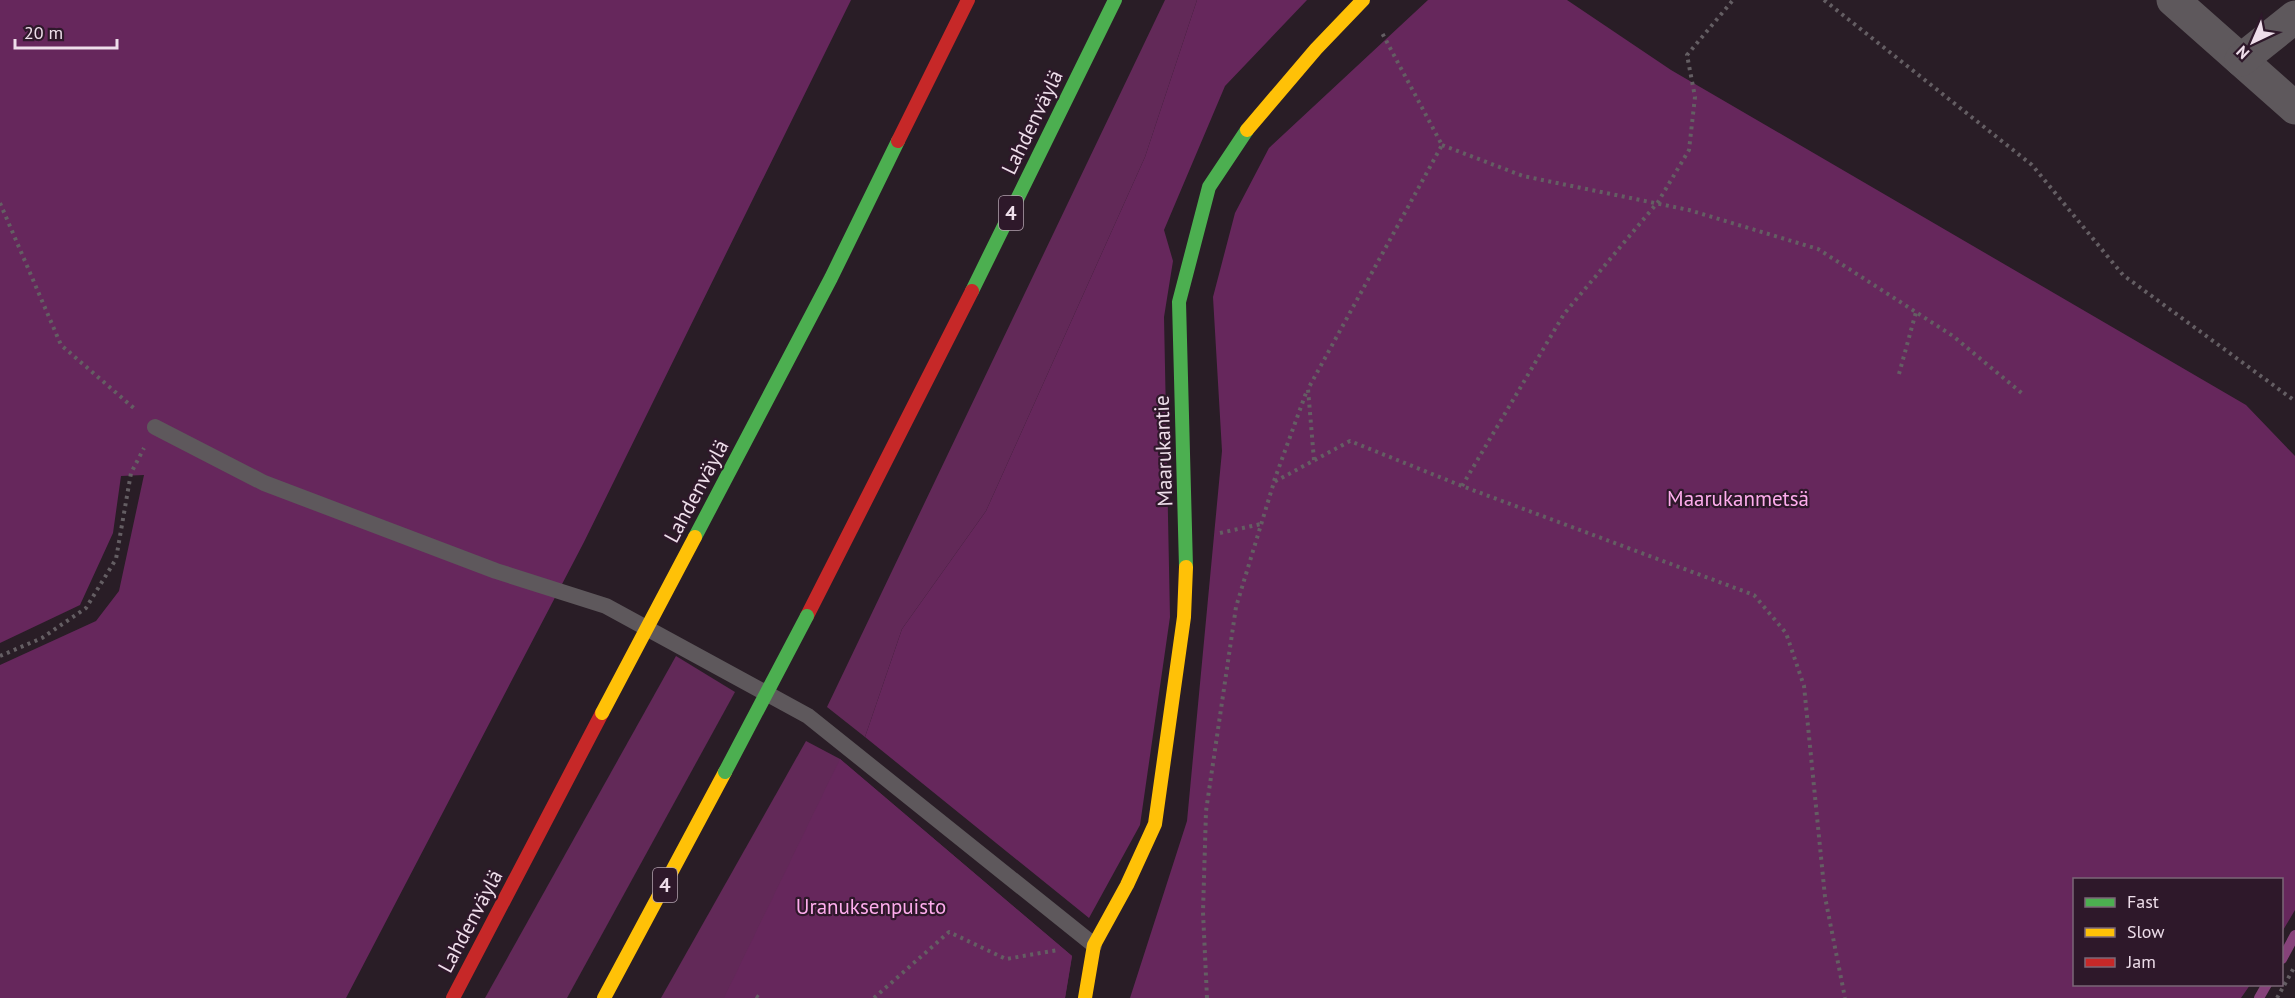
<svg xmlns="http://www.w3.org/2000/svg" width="2295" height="998" font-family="'PT Sans',sans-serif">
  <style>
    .green { fill: #622958 }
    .forest { fill: #66275c }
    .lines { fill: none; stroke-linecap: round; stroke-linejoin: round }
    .stream { stroke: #86427a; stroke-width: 10 }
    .path { stroke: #645e63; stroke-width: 4; stroke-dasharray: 3 4.5; stroke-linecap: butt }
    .lane { stroke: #5e585c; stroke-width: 16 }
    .street { stroke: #5e585c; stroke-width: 33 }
    .fast { stroke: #4caf50; stroke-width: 14 }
    .slow { stroke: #ffc107; stroke-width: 14 }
    .jam { stroke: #c62828; stroke-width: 14 }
    .fast-bridge { stroke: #4caf50; stroke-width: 14 }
    .slow-bridge { stroke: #ffc107; stroke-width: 14 }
    .labels { text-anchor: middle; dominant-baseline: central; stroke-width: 4.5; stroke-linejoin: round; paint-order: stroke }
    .shield { fill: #2e182a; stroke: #b4a3b0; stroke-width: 1.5 }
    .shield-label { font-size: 20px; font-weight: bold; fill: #eedeea }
    .street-label { font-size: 21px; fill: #eedeea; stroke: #2e182a }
    .park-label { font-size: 21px; fill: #feaded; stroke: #2e182a }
  </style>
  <rect width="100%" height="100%" fill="#291d26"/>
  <!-- green -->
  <g class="green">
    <polygon points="1165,0 1197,0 1145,157 986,511 902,629 865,737 827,707"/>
    <polygon points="676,656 735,692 567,998 485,998"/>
    <polygon points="806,741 840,759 1072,956 1065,998 661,998"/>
  </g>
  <!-- forest -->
  <g class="forest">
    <polygon points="0,0 851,0 584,542 346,998 0,998 0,665 96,621 119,591 144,475 121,476 113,533 80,605 0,643"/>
    <polygon points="1197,0 1307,0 1225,86 1164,230 1173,261 1164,317 1170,617 1140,825 1089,918 865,737 902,629 986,511 1145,157"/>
    <polygon points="1428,0 1567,0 1671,70 2246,405 2295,456 2295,910 2282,932 2282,880 2074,880 2074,984 2250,985 2241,998 1130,998 1187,821 1222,451 1213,297 1235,213 1269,148"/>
    <polygon points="840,759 1072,956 1065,998 724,998"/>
  </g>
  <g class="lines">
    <!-- stream -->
    <g class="stream">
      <polyline points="2282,959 2295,935"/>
      <polyline points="2259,998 2267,984"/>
    </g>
    <!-- path -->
    <g class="path">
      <polyline points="1824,0 2032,165 2123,275 2295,401"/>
      <polyline points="1442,145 1523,176 1689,210 1818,249 1953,336 2024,395"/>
      <polyline points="0,203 61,345 136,410"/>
      <polyline points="1899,374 1916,312"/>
      <polyline points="1314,460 1308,389 1442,145 1381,31"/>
      <polyline points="1274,481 1306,393"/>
      <polyline points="1462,486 1564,314 1658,202 1689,150 1695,97 1687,55 1733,0"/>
      <polyline points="1220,533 1261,524"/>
      <polyline points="0,656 42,638 86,608 116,559 131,473 144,448"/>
      <polyline points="756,996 759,998"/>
      <polyline points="874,998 949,932 1006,959 1058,950"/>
      <polyline points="1207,998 1203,912 1206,811 1236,607 1274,482 1350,441 1462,486 1754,595 1786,633 1804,686 1825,897 1845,998"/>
      <polyline points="2277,998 2295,966"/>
    </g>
    <!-- lane -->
    <polyline class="lane" points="155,427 264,483 496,571 606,606 808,716 1094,945"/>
    <!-- street -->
    <g class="street">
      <polyline points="2173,0 2295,108"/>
      <polyline points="2241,60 2295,17"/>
    </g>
    <!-- fast -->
    <g class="fast">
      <polyline points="972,291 1115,0"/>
      <polyline points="695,537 831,278 898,141"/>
      <polyline points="1186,567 1179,302 1209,187 1247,130"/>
    </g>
    <!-- slow -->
    <g class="slow">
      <polyline points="1247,130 1316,49 1363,0"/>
      <polyline points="604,998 725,772"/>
      <polyline points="1085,998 1094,945 1127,885 1155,824 1184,617 1186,567"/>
    </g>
    <!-- jam -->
    <g class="jam">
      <polyline points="898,141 968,0"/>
      <polyline points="807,616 972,291"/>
      <polyline points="453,998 602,713"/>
    </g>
    <!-- fast-bridge -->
    <polyline class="fast-bridge" points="725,772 807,616"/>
    <!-- slow-bridge -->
    <polyline class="slow-bridge" points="602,713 695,537"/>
  </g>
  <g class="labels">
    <!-- shield labels -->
    <g class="shield">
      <rect x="999" y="196" width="24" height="34" rx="4.5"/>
      <rect x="653" y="868" width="24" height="34" rx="4.5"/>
    </g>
    <g class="shield-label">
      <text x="1011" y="213">4</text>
      <text x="665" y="885">4</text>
    </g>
    <!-- street labels -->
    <g class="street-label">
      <text transform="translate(1032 122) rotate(-64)">Lahdenväylä</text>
      <text transform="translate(1163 451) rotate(-92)">Maarukantie</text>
      <text transform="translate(696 491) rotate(-62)">Lahdenväylä</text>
      <text transform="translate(470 921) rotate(-62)">Lahdenväylä</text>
    </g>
    <!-- park labels -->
    <g class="park-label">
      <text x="1738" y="498">Maarukanmetsä</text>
      <text x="871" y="906">Uranuksenpuisto</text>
    </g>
  </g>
  <!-- legend -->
  <rect x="2073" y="878" width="210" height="108" fill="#2e182a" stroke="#7b6777" stroke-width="1.5"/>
  <rect x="2085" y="898" width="30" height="9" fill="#4caf50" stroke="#7b6777" stroke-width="1.5"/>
  <text x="2127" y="908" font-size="18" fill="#eedeea">Fast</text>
  <rect x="2085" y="928" width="30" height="9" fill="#ffc107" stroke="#7b6777" stroke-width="1.5"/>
  <text x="2127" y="938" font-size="18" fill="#eedeea">Slow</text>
  <rect x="2085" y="958" width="30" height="9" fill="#c62828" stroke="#7b6777" stroke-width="1.5"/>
  <text x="2127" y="968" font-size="18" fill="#eedeea">Jam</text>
  <!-- north arrow -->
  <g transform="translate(2253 42) rotate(224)" stroke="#2e182a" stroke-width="4.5" paint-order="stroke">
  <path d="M0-4.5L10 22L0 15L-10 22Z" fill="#eedeea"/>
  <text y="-9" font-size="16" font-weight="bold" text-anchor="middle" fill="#eedeea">N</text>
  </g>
  <!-- scale -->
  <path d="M15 39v9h102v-9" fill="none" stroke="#eedeea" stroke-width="3"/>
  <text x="24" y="39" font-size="18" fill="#eedeea" stroke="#2e182a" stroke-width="4.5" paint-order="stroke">20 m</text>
</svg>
